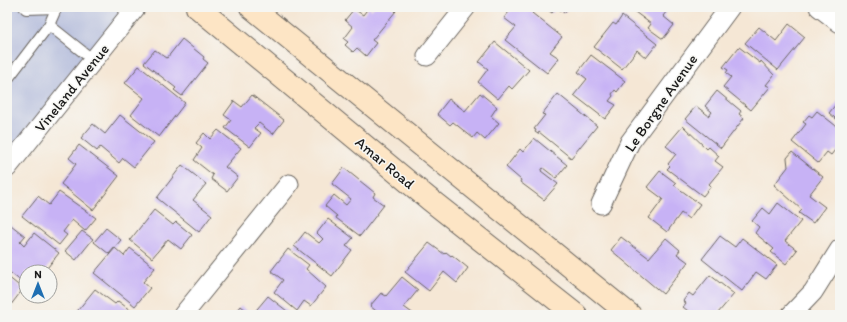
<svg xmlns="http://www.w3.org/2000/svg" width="847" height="322" font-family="Itim,sans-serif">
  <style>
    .industrial { fill: #bcc3de }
    .building { fill: #c7b2f5 }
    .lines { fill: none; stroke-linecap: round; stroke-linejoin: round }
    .lane-casing { stroke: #68635d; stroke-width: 12 }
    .street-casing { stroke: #68635d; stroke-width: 21 }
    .secondary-casing { stroke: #68635d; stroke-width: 24 }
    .lane { stroke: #fff; stroke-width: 10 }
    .street { stroke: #fff; stroke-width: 19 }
    .secondary { stroke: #fde5c5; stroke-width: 22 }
    .labels { text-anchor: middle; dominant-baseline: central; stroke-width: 3; stroke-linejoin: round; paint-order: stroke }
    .street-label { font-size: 15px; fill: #1c1c1c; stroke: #f6f6f2 }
  </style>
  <rect width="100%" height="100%" fill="#f6f6f2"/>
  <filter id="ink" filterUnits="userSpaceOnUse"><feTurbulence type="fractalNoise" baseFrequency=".025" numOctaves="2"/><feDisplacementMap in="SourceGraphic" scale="8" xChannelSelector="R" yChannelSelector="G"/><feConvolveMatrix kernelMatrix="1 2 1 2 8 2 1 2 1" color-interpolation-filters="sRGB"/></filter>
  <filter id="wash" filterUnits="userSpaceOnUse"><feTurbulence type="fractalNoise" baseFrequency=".012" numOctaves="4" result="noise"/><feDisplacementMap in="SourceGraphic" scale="16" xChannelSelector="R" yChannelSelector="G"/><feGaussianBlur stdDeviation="0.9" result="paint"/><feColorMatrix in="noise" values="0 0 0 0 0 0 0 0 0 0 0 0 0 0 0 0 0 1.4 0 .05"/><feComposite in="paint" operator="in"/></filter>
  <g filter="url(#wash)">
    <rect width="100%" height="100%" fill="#f5e7d5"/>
    <!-- industrial -->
    <polygon class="industrial" points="7,7 134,7 7,165"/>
    <g id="blocks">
      <!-- building -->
      <g class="building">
        <polygon points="369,7 371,10 374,7 392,7 396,11 372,40 376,43 366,56 357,48 353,52 345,45 348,42 344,39 353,27 345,20 354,9 363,15"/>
        <polygon points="513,7 533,7 535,9 532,13 562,37 550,52 559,58 547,73 505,40 516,27 504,18"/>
        <polygon points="544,7 569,7 564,13 556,7 552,13"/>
        <polygon points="632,7 670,7 663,16 674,25 663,39 648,28 651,24 631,9"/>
        <polygon points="622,16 657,44 646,58 637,50 622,69 594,47 613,23 616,25"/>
        <polygon points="789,24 805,37 778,70 745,43 759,27 776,41"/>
        <polygon points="182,39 204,57 203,59 208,63 182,96 174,90 176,88 144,63 155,50 167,58"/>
        <polygon points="495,42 529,70 512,89 509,86 498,99 478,82 488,69 479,62"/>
        <polygon points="739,47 760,63 761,61 774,75 766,85 770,87 751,110 723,87 731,77 726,73 728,70 723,67"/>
        <polygon points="591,55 625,81 617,92 615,90 612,94 613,96 609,101 616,105 605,119 574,95 587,79 578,72"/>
        <polygon points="139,66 185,103 159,137 131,115 144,98 125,83"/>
        <polygon points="717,91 741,111 739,114 744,118 721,148 685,119 696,106 709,116 712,112 705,106"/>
        <polygon points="480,93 497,107 491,116 499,123 485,140 477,133 473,138 453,122 450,125 437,114 449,99 465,111"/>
        <polygon points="558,94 597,126 571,158 539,132 538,134 535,132 536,130 534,129 545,115 542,114"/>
        <polygon points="252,95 284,120 273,134 259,123 254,128 261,133 250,147 225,128 231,120 224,115 234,101 242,107"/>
        <polygon points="840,99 840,122 829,113"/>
        <polygon points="817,111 840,129 840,154 835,150 831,155 827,152 818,163 792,142 806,124 803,122 809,115 812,117"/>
        <polygon points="120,115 154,142 134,167 123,158 119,163 100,147 97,151 81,138 93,124 105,134"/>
        <polygon points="683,126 707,149 709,147 719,156 715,161 723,167 709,184 711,186 703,196 667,169 670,166 668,164 676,154 666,146"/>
        <polygon points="218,130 241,148 225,167 238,177 227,191 211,179 213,175 194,160 202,148 196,143 204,133 210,139"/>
        <polygon points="534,138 567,165 556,178 543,168 541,171 558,184 544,200 520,182 521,180 506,167 520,149 523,152"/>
        <polygon points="79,145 119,176 93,210 61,184 76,164 69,158"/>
        <polygon points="792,152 823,177 809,195 825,207 813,223 799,213 802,210 774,185 788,167 787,158"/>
        <polygon points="182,165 206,184 193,200 212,215 199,232 157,198"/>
        <polygon points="344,168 375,193 373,197 384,205 360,236 336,218 337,216 325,206 334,195 346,205 351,199 332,184"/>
        <polygon points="660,171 676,183 674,185 700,204 689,219 681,213 667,232 649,218 663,199 647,187"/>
        <polygon points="59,192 96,218 85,231 72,220 63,232 67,235 59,245 22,216 38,196 49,205"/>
        <polygon points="778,203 801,221 785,241 797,250 786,264 771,252 774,249 755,233 759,227 752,221 763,208 770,214"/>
        <polygon points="154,210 173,225 176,222 192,235 181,249 168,239 152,258 130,240"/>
        <polygon points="328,219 353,238 346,246 352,250 332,276 294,246 305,232 319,243 323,239 317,233"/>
        <polygon points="11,225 25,236 20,242 24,246 34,233 59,253 44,272 26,272 26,280 25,279 22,282 7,270 7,231"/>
        <polygon points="106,228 121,240 109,254 94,242"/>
        <polygon points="82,231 93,239 76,260 65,251"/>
        <polygon points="720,236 735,247 742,238 777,265 766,279 756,272 742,291 702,259"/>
        <polygon points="621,237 649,258 666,238 680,250 677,254 688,262 663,294 611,250"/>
        <polygon points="429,243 444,254 446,252 451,256 452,255 468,268 457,283 444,272 429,291 405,272"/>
        <polygon points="115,248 124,256 130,248 155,268 143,282 150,288 135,306 94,273"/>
        <polygon points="288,249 309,265 306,269 326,287 311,306 304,301 297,311 274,292 283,280 271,271"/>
        <polygon points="710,275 734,294 718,313 721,315 693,315 683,307 686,303 683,301 689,293 693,296"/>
        <polygon points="7,276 23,289 7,310"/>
        <polygon points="402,277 418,290 404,307 415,315 381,315 370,306 381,293 386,296"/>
        <polygon points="95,289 115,304 118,301 134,313 132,315 74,315"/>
        <polygon points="268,296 292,315 252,315"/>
        <polygon points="241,306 252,315 234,315"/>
      </g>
    </g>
  </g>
  <g filter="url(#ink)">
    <use href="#blocks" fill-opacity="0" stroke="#68635d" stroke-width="1"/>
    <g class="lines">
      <defs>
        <g id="lane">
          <polyline points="24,7 26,9 57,8"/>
          <polyline points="49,25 93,60"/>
          <polyline points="7,80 49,25 57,7"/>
        </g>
        <g id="street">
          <polyline points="819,7 840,23"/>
          <polyline points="427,56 466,7"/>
          <polyline points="7,168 136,7"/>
          <polyline points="601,204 630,142 730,7"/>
          <polyline points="183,315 289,184"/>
          <polyline points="791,315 813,292 840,249"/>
        </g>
        <g id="secondary">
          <polyline points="197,7 429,199 576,315"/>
          <polyline points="251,7 630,315"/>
        </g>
      </defs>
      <!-- lane casing -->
      <use href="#lane" class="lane-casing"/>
      <!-- street casing -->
      <use href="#street" class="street-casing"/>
      <!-- secondary casing -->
      <use href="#secondary" class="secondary-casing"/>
      <!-- lane -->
      <use href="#lane" class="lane"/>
      <!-- street -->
      <use href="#street" class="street"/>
      <!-- secondary -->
      <use href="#secondary" class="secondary"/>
    </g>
  </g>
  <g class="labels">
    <!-- street labels -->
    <g class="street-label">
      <text transform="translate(72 88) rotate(-51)">Vineland Avenue</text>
      <text transform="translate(661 103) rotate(-55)">Le Borgne Avenue</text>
      <text transform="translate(385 163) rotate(40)">Amar Road</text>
    </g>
  </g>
  <!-- margin -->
  <rect width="847" height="322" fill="none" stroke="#f6f6f2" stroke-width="24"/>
  <!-- north arrow -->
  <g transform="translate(38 284)"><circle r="19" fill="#f6f6f2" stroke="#9f9f9c"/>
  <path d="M0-3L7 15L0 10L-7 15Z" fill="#1f6fb2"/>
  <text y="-6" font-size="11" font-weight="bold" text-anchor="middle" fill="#1c1c1c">N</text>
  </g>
</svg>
